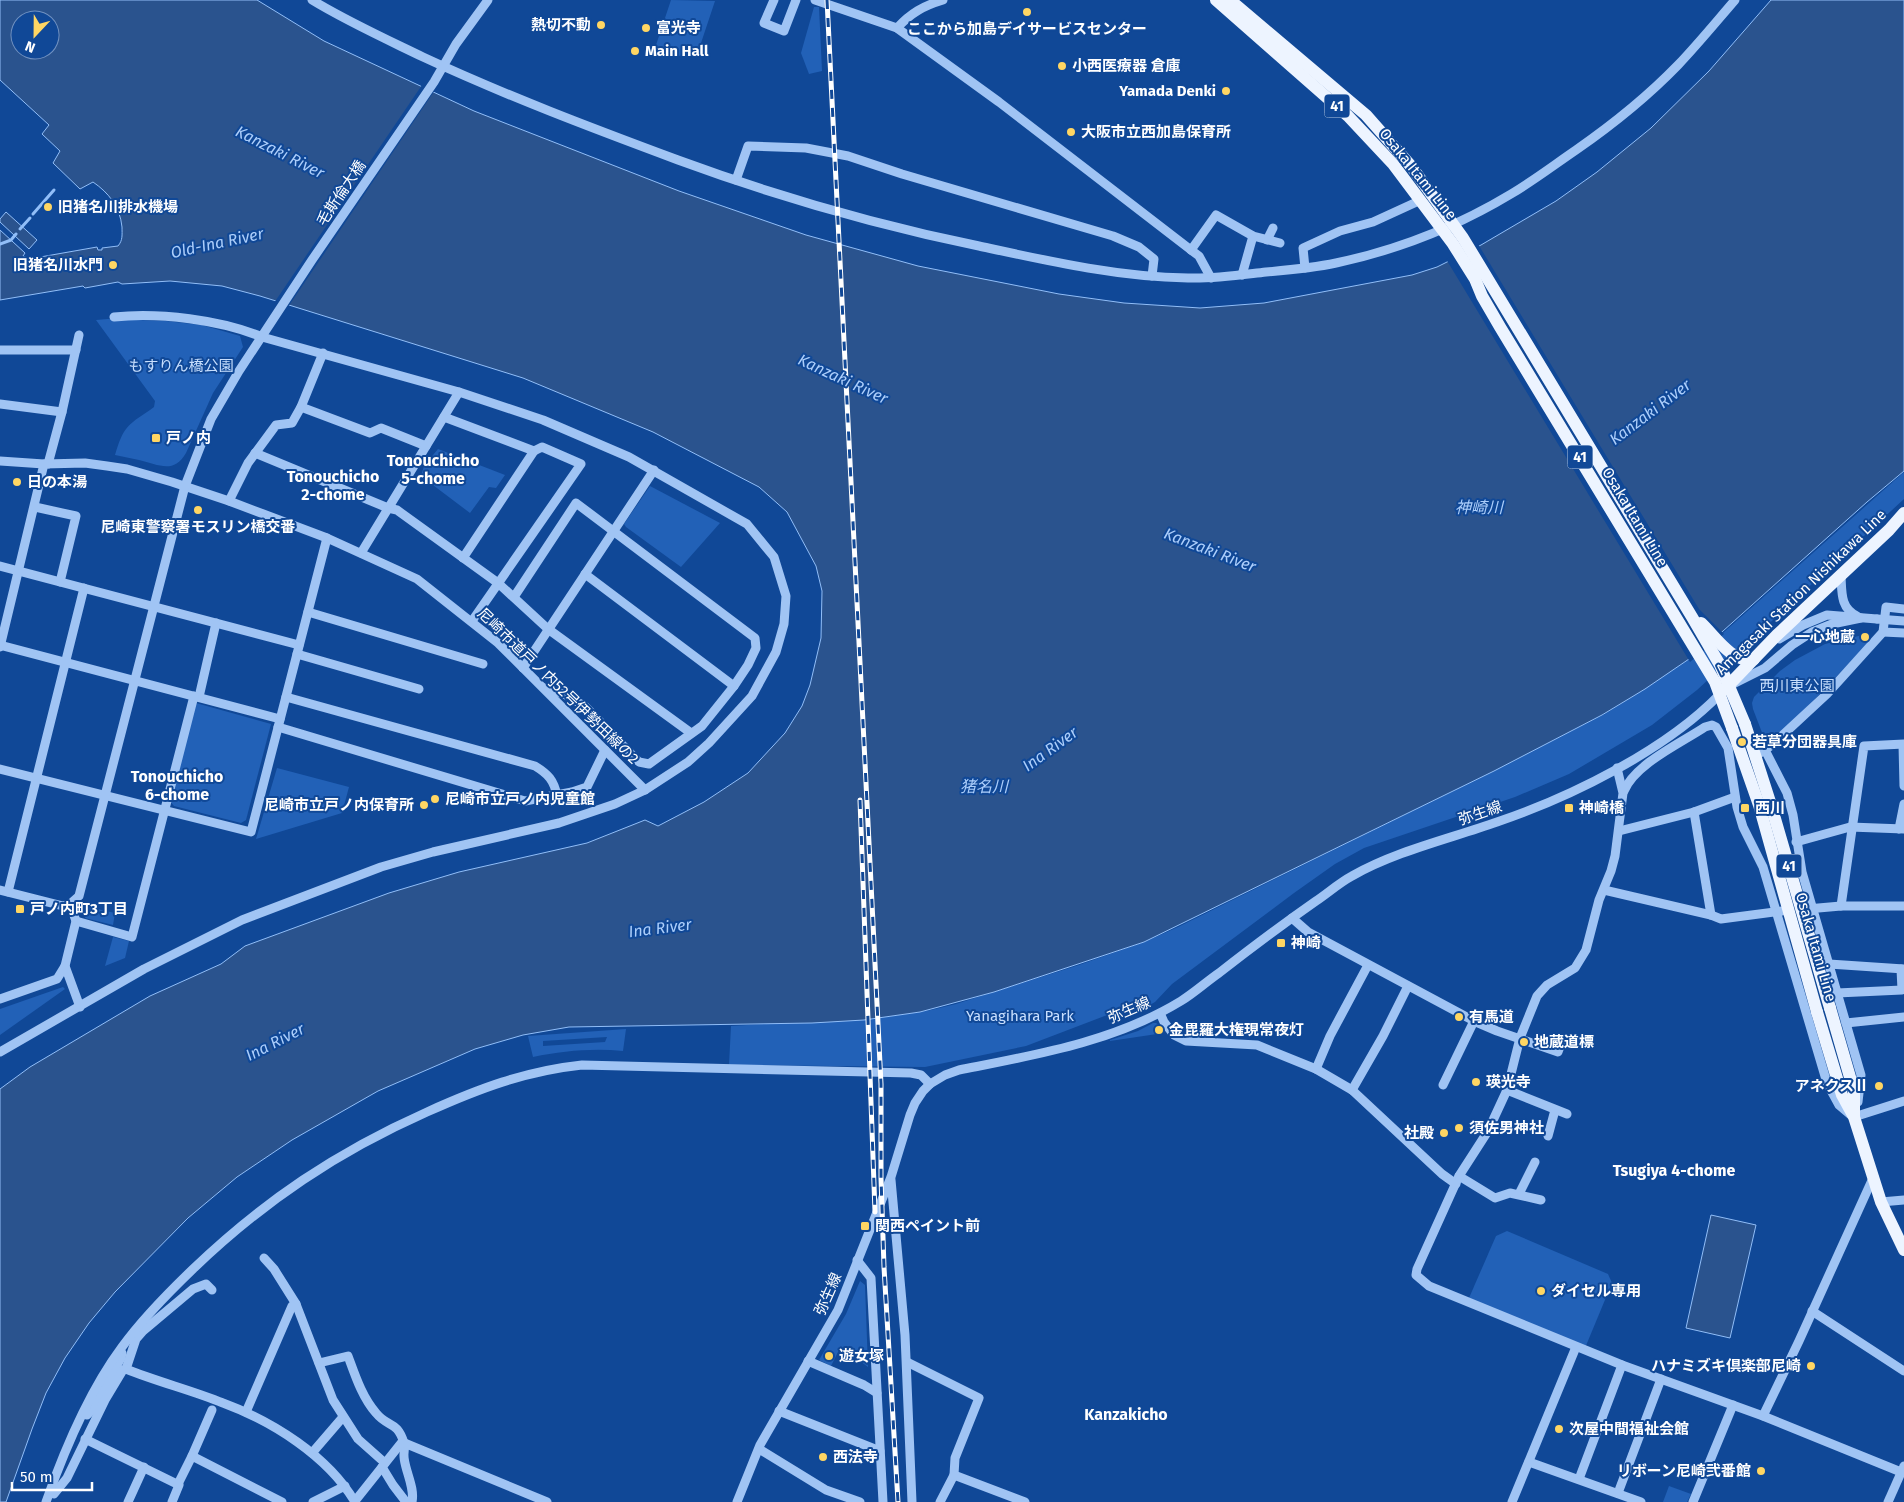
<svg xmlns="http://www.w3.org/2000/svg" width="1904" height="1502" font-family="'Fira Sans','Noto Sans JP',sans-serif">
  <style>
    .green { fill: #2261b7; fill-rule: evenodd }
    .water { fill: #2a538e; stroke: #91bef8; fill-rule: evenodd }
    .pier { fill: #104897 }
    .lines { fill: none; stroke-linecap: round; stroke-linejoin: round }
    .stream { stroke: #91bef8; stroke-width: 3 }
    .minor { stroke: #a0c4f4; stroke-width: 9 }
    .major { stroke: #edf4ff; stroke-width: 12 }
    .rail-casing { stroke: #fff; stroke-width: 5 }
    .rail { stroke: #104897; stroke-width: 3; stroke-dasharray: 9; stroke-linecap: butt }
    .minor-bridge { stroke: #a0c4f4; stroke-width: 9 }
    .major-bridge { stroke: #edf4ff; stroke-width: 12 }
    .poi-dot { fill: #ffd663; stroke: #104897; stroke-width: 2 }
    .labels { text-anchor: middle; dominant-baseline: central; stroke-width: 4; stroke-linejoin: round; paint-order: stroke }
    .shield { fill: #104897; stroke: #b7c8e0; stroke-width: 1 }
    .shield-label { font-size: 14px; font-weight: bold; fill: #fff }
    .poi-label { font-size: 15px; font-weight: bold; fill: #fff; stroke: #104897; text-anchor: start }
    .street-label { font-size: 15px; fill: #fff; stroke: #104897 }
    .park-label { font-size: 15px; fill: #c8dffe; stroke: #104897 }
    .water-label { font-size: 16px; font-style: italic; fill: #accefb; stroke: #104897 }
    .neighbourhood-label { font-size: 16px; font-weight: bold; fill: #fff; stroke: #104897 }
  </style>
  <rect width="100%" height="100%" fill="#104897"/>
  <!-- green -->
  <g class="green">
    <polygon points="671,0 715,1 697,55 652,57"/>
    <polygon points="814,7 819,7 822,71 809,74 801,53"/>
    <path d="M 108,319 L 166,321 L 202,325 L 240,336 L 243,347 L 213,393 L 186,453 C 173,475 158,464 139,460 C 131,458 123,457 115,455 C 123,428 127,425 150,410 L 154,407 L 155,401 L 96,320 Z"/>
    <polygon points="438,449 505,475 496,488 489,487 470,513 421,476 424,466"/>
    <polygon points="1904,472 1904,499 1697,690 1652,725 1569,774 1515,797 1364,848 1335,864 1294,893 1172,984 1155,1002 1139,1011 1136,1004 1026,1046 925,1067 729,1065 731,1026 886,1017 931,1010 956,1004 1079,965 1144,942 1178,927 1463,786 1603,715 1643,690 1686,661 1724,632"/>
    <polygon points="650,486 720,523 681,567 626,527 624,524"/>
    <polygon points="1867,634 1870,641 1819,695 1771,742 1766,743 1753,709 1752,703 1754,697 1780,671 1795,660 1825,644"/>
    <polygon points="196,703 271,724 246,820 241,823 174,806 170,801"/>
    <polygon points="277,768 349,787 342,813 256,839"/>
    <polygon points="88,907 115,913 113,925 85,918"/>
    <polygon points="113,937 129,941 125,958 105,966"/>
    <polygon points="63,987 65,989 0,1035 0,1009"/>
    <polygon points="1153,1023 1156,1023 1160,1026 1155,1030 1157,1034 1110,1041 1110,1040 1138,1031"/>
    <path d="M 626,1029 L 623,1051 C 592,1048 563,1051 533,1057 L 528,1036 ZM 607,1037 L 605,1042 L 543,1046 L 543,1041 Z"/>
    <polygon points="1507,1231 1608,1274 1612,1283 1585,1348 1469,1298 1496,1236"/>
    <polygon points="860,1281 865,1285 868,1367 852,1355 839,1350 831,1366 819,1360 846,1314"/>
    <polygon points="1669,1486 1691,1494 1687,1502 1663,1502"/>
  </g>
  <!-- water -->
  <g class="water">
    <path d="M 0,0 L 257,0 L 324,41 L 474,111 L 679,191 L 806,235 L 918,266 L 1059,294 L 1124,303 L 1200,308 L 1264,303 L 1412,275 L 1437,267 L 1481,245 L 1556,201 L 1597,172 L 1651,128 L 1709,71 L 1771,0 L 1904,0 L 1904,471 L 1867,502 L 1723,631 L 1689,659 L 1645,689 L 1602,715 L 1494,771 L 1144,942 L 994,992 L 920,1012 L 864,1020 L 812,1023 L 569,1027 L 523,1035 L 475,1049 L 378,1091 L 292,1140 L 237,1177 L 188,1218 L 115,1292 L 89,1323 L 65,1358 L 46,1393 L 32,1429 L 6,1502 L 0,1502 L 0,1089 L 30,1067 L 150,996 L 221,964 L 245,946 L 389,893 L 459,872 L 587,843 L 645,820 L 658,826 L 704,802 L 748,773 L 785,733 L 802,706 L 810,685 L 821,638 L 822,591 L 816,566 L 787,512 L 759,487 L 653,432 L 523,378 L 260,296 L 222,286 L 170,281 L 122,284 L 118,282 L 85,288 L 83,286 L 0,300 L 0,230 L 25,253 L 23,256 L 29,259 L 97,247 L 98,250 L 102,250 L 102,248 L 118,246 C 123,240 122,235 122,227 C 120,207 109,193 93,182 L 80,189 L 53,163 L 60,151 L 42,134 L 49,125 L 0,80 ZM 20,20 L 50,20 L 50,50 L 20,50 Z"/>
    <polygon points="6,212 37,240 29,249 0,222 0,219"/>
    <polygon points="1711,1215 1756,1225 1730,1338 1686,1328"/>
  </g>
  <!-- pier -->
  <g class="pier">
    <polygon points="422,85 435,90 288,307 274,303"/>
    <polygon points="1478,244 1699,609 1724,634 1690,662 1446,259"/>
  </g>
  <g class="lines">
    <!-- stream -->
    <g class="stream">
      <polyline points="33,214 54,190"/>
      <polyline points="20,229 30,218"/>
      <polyline points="0,244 11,240 16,234"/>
    </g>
    <!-- minor -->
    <g class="minor">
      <path d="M 312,0 C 348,22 386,39 423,57 C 507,96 592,128 678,160 C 776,196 877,225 979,246 C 1048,261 1118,277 1188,278 C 1214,279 1240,275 1266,272 C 1290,270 1313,268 1336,263 C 1397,250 1458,226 1511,194 C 1533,181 1554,165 1576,150 C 1612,125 1647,97 1678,65 C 1698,44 1716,22 1735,0"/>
      <polyline points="774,0 764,23 784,31 796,0"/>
      <polyline points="815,0 897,28 999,102 1191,250 1199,256 1211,278"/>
      <path d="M 897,28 C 911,13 923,6 943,0"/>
      <polyline points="736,180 748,146 806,148 848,156 902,174 1113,236 1139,247 1154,259 1152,276"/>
      <polyline points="1267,240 1273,228"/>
      <polyline points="1191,250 1216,215 1253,236 1280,243"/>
      <polyline points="1305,268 1303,248 1340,231 1373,222 1421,200"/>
      <polyline points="1242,275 1253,236"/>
      <polyline points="0,350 76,350"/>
      <polyline points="0,404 62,412 79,335"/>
      <polyline points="301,407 370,433 381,428 426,446"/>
      <polyline points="444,417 534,451 542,447 581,464 472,621"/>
      <polyline points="255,453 388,508 397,510 498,583 548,629 691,733"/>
      <polyline points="0,461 44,464 85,463 107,466 127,469 172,482 229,501 327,538 417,579 498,643 645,790"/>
      <polyline points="48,464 62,412"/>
      <polyline points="229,501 248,463 276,425 292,423 301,407 323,353"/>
      <polyline points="35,507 76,516 60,582"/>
      <polyline points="361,553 459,392"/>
      <polyline points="463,558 534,451"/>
      <polyline points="0,566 299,645"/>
      <polyline points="585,574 734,686"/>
      <path d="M 1841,576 C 1842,592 1840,608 1857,616"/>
      <polyline points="514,597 576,503 755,638 756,648 748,665 734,686 702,726 649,764 639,762 586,707 564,694 544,688"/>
      <polyline points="308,612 483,664"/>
      <polyline points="1883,632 1904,633"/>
      <polyline points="1779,639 1803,625 1827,615 1877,619"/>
      <polyline points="0,645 280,719"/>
      <polyline points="0,647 44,464"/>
      <polyline points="297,654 419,689"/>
      <polyline points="523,668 654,470"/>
      <polyline points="1733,684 1765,668 1792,645 1812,632 1832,624 1861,618"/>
      <polyline points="199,697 216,623"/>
      <path d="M 286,697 L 535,766 C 548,774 554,780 557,796"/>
      <polyline points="278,727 525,801 572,792 587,787 605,750"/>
      <polyline points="1903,745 1904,786"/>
      <polyline points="1765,750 1787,793 1793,815 1802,872 1861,1075 1858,1102"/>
      <polyline points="1760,753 1772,745 1827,694 1883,632 1886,607 1904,609"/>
      <polyline points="1617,768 1623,793 1615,856 1611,871 1599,900 1586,950 1575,968 1547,985 1537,996 1520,1038 1507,1090 1488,1131 1459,1176 1417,1269 1416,1275 1429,1286 1622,1365 1763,1416 1901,1472"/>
      <polyline points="0,769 251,832 327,538"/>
      <path d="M 1624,791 C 1635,764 1681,743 1705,727 L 1712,725 L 1716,727 L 1728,748 L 1737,807 L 1743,827 L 1763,867 L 1827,1083 L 1839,1105 L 1852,1116"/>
      <polyline points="1694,812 1711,915"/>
      <polyline points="1899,829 1904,804"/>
      <polyline points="1619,831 1694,812 1735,797"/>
      <polyline points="1796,842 1850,827 1904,829"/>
      <polyline points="0,890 63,906 70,904 79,896 185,486 211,419 239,371 312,260 434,82 456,44 488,0"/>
      <polyline points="1604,890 1711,915 1721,919 1782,911"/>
      <polyline points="8,892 84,588"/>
      <polyline points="70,904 76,921 65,966 80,1007"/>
      <polyline points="1841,906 1864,746 1904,744"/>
      <polyline points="1807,909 1841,906 1904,906"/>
      <polyline points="1292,918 1308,932 1476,1022 1497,1031 1558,1052 1562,1041"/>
      <polyline points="76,921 132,937 194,696"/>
      <polyline points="1829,964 1904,969"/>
      <polyline points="1837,993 1902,990 1901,969"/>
      <polyline points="0,999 57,979 65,966"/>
      <polyline points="1160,1013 1164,1022 1174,1035 1186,1041 1257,1045 1316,1069 1352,1090 1442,1174 1456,1184"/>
      <polyline points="1846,1023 1904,1017"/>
      <path d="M 0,1052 L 144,969 L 242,920 L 381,867 L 433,852 L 559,823 L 615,804 L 645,790 L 688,762 L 709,743 L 752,696 L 776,652 L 784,624 L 786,596 L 774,557 L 747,524 L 629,457 L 543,420 L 459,392 L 262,337 C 221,320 159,312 114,317"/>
      <polyline points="1316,1069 1330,1036 1368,965"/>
      <polyline points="1443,1085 1474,1021"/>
      <polyline points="1352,1090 1383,1036 1408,986"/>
      <polyline points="1507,1090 1567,1114"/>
      <polyline points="1854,1117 1904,1101"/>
      <polyline points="1548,1136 1555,1110"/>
      <polyline points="1459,1176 1495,1198 1510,1193 1541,1200"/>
      <polyline points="891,1180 905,1335 912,1502"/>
      <polyline points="1519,1194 1535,1162"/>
      <polyline points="1881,1202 1904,1200"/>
      <polyline points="264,1258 274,1269 296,1304 333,1400 358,1439 385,1463"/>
      <polyline points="857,1260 871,1278 883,1502"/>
      <path d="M 212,1290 L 206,1284 L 193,1289 L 143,1331 L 136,1339 L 126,1369 C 158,1382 191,1390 223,1403 C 272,1421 328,1456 355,1502"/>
      <polyline points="1812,1311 1904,1371"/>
      <polyline points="808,1361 864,1385 877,1393"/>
      <polyline points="907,1362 979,1398 955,1458 954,1475 1025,1502"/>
      <path d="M 319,1363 L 348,1356 C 355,1375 362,1397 376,1413 C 388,1428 397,1420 404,1443"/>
      <polyline points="779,1411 880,1451"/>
      <polyline points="246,1412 292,1306 296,1304"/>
      <polyline points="87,1415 92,1410 121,1358 122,1353"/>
      <polyline points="1763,1416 1799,1341 1873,1178"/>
      <polyline points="85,1439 179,1485 172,1502"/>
      <path d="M 406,1444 C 398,1462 416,1483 412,1502"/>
      <polyline points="759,1449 826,1490 860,1502"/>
      <polyline points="312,1453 343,1417"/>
      <polyline points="192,1456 212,1410"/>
      <polyline points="1529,1462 1641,1502"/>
      <polyline points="382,1467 393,1485 406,1502"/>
      <polyline points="1579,1479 1622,1365"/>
      <polyline points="178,1484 192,1456 282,1502"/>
      <polyline points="1618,1493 1661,1379"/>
      <polyline points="54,1494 67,1478 105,1400 123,1370 126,1369"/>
      <polyline points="355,1501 402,1442 547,1502"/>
      <path d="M 46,1502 C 64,1451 90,1390 122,1347 C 143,1318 168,1293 193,1269 C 264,1201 337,1152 427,1112 C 478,1089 525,1071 582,1065 L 911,1073 L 921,1075 L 930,1084"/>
      <polyline points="128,1502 144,1467"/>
      <polyline points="313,1502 345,1486"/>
      <path d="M 737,1502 L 760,1445 L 838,1310 L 891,1177 L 910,1115 L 915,1103 L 923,1091 L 930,1084 L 945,1075 L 959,1070 C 1035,1055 1114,1042 1181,1001 C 1194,993 1206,982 1219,973 C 1251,948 1283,924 1316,901 C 1328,893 1339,883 1352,876 C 1396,851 1449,839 1497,822 C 1571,797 1666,750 1720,694"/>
      <polyline points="940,1502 954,1475"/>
      <polyline points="1512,1502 1576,1347"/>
      <polyline points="1693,1502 1733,1405"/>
      <polyline points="1888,1502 1904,1466"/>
    </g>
    <!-- major -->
    <g class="major">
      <polyline points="1216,0 1348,116 1393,164 1453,244 1475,279 1482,296 1500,327 1715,682 1732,728"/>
      <polyline points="1230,0 1366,115 1411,166 1463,238 1692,617 1720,665 1745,724"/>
      <path d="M 1701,623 C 1716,637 1731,663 1754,659"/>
      <polyline points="1724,690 1777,635 1889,530 1904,513"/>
      <polyline points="1830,1008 1854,1091 1854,1115"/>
      <polyline points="1817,1012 1842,1095 1854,1117 1881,1202 1904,1250"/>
    </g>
    <defs>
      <g id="rail">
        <polyline points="827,0 881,1084 881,1178 884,1267 898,1502"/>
        <polyline points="860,800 875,1212"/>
      </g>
    </defs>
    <!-- rail casing -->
    <use href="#rail" class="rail-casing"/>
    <!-- rail -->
    <use href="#rail" class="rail"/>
    <!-- minor-bridge -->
    <polyline class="minor-bridge" points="1877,619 1904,621"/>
    <!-- major-bridge -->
    <g class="major-bridge">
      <polyline points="1745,724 1771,805 1830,1008"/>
      <polyline points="1732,728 1759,805 1817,1012"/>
    </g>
  </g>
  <!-- markers -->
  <g class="poi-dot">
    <circle cx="1027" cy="12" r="5"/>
    <circle cx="601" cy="25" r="5"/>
    <circle cx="646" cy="28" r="5"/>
    <circle cx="635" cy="51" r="5"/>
    <circle cx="1062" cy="66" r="5"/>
    <circle cx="1226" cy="91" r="5"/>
    <circle cx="1071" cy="132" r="5"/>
    <circle cx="48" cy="207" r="5"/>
    <circle cx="113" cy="265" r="5"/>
    <rect x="151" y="433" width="10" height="10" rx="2.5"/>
    <circle cx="17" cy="482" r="5"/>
    <circle cx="198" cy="510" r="5"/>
    <circle cx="1865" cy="637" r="5"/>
    <circle cx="1742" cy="742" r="5"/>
    <circle cx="435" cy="799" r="5"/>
    <circle cx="424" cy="805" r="5"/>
    <rect x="1564" y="803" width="10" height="10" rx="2.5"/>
    <rect x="1740" y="803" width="10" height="10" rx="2.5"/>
    <rect x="15" y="904" width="10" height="10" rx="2.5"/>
    <rect x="1276" y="938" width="10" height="10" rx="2.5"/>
    <circle cx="1459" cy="1017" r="5"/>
    <circle cx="1159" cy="1030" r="5"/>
    <circle cx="1524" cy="1042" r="5"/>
    <circle cx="1476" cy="1082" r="5"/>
    <circle cx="1879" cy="1086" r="5"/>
    <circle cx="1459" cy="1128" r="5"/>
    <circle cx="1444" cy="1133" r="5"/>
    <rect x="860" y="1221" width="10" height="10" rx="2.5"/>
    <circle cx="1541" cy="1291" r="5"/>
    <circle cx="829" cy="1356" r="5"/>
    <circle cx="1811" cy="1366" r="5"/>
    <circle cx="1559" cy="1429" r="5"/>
    <circle cx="823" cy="1457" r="5"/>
    <circle cx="1761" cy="1471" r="5"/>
  </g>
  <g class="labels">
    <!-- shield labels -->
    <g class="shield">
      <rect x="1324.5" y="94.5" width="25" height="23" rx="4"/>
      <rect x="1567.5" y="445.5" width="25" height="23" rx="4"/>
      <rect x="1776.5" y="854.5" width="25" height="23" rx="4"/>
    </g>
    <g class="shield-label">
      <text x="1337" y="106">41</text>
      <text x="1580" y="457">41</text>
      <text x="1789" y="866">41</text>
    </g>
    <!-- poi labels -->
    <g class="poi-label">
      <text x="591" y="25" text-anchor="end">熱切不動</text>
      <text x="656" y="28">富光寺</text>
      <text x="1027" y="29" text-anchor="middle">ここから加島デイサービスセンター</text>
      <text x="645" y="51">Main Hall</text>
      <text x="1072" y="66">小西医療器 倉庫</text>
      <text x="1216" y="91" text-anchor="end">Yamada Denki</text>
      <text x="1081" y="132">大阪市立西加島保育所</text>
      <text x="58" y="207">旧猪名川排水機場</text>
      <text x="103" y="265" text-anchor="end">旧猪名川水門</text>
      <text x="166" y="438">戸ノ内</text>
      <text x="27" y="482">日の本湯</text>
      <text x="198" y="527" text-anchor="middle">尼崎東警察署モスリン橋交番</text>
      <text x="1855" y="637" text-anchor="end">一心地蔵</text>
      <text x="1752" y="742">若草分団器具庫</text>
      <text x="445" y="799">尼崎市立戸ノ内児童館</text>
      <text x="414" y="805" text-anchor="end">尼崎市立戸ノ内保育所</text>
      <text x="1579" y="808">神崎橋</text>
      <text x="1755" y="808">西川</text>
      <text x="30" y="909">戸ノ内町3丁目</text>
      <text x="1291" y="943">神崎</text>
      <text x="1469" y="1017">有馬道</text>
      <text x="1169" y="1030">金毘羅大権現常夜灯</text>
      <text x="1534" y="1042">地蔵道標</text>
      <text x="1486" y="1082">瑛光寺</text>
      <text x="1869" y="1086" text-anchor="end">アネクスⅡ</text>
      <text x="1469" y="1128">須佐男神社</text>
      <text x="1434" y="1133" text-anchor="end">社殿</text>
      <text x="875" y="1226">関西ペイント前</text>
      <text x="1551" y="1291">ダイセル専用</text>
      <text x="839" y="1356">遊女塚</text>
      <text x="1801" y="1366" text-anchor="end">ハナミズキ倶楽部尼崎</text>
      <text x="1569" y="1429">次屋中間福祉会館</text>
      <text x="833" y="1457">西法寺</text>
      <text x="1751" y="1471" text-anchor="end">リボーン尼崎弐番館</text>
    </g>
    <!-- street labels -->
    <g class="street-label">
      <text transform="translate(1418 174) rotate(51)">Osaka Itami Line</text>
      <text transform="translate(341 193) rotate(-56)">毛斯倫大橋</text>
      <text transform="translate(1635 517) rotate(59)">Osaka Itami Line</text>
      <text transform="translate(1801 592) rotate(-44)">Amagasaki Station Nishikawa Line</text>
      <text transform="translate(558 686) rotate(44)">尼崎市道戸ノ内52号伊勢田線の2</text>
      <text transform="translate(1480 813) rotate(-19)">弥生線</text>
      <text transform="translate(1816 947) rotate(74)">Osaka Itami Line</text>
      <text transform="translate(1129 1010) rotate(-23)">弥生線</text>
      <text transform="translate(828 1294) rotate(-66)">弥生線</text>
    </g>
    <!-- park labels -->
    <g class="park-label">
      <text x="181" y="366">もすりん橋公園</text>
      <text x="1797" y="686">西川東公園</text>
      <text x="1020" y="1016">Yanagihara Park</text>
    </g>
    <!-- water labels -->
    <g class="water-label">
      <text transform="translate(280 152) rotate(27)">Kanzaki River</text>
      <text transform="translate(217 243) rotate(-12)">Old-Ina River</text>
      <text transform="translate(843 379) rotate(25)">Kanzaki River</text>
      <text transform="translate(1650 412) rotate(-37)">Kanzaki River</text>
      <text x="1479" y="507">神崎川</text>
      <text transform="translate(1210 550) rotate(21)">Kanzaki River</text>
      <text transform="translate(1050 749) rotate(-36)">Ina River</text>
      <text x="984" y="786">猪名川</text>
      <text transform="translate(660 928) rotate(-7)">Ina River</text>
      <text transform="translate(275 1042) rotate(-27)">Ina River</text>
    </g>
    <!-- neighbourhood labels -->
    <g class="neighbourhood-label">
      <text x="433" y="460">Tonouchicho<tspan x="433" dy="18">5-chome</tspan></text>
      <text x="333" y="476">Tonouchicho<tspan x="333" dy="18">2-chome</tspan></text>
      <text x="177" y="776">Tonouchicho<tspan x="177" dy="18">6-chome</tspan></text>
      <text x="1674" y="1170">Tsugiya 4-chome</text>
      <text x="1126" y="1414">Kanzakicho</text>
    </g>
  </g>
  <!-- north arrow -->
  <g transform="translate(35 35) rotate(202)"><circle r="24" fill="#104897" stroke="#7091c1"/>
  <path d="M0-4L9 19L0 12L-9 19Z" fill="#ffd663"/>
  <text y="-8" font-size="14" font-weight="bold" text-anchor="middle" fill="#ffffff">N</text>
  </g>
  <!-- scale -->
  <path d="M12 1482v8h80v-8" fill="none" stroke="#ffffff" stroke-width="2.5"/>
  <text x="20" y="1482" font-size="15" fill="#ffffff" stroke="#104897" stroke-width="4" paint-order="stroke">50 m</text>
</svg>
